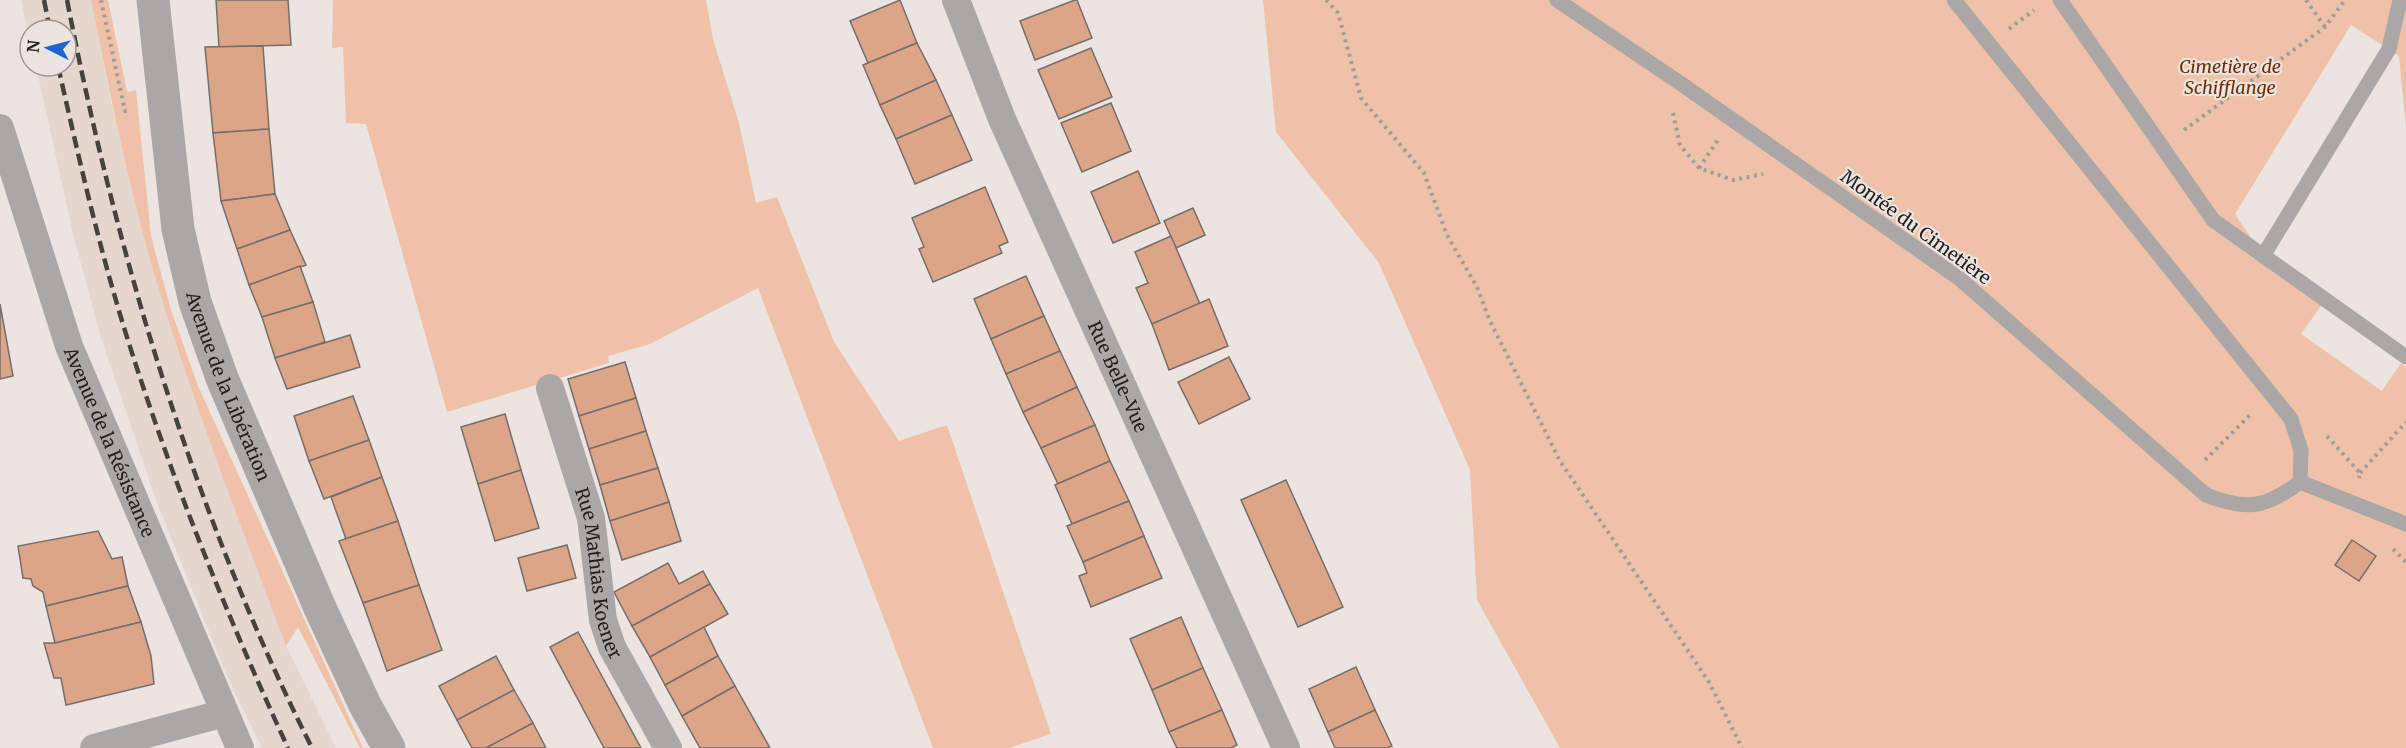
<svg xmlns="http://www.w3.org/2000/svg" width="2406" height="748" font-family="Merriweather,serif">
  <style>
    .built { fill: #e5d6ce }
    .green { fill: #efc1a9 }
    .building { fill: #dca588; stroke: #756e6b; stroke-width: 1.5 }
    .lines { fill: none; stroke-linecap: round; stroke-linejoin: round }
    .path { stroke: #a39d99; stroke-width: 4; stroke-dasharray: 3 4.5; stroke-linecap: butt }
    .service { stroke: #aba7a6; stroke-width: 15 }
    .minor { stroke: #aba7a6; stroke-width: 28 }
    .tertiary { stroke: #aba7a6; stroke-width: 33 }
    .rail { stroke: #464240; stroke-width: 4.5; stroke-dasharray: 12 6; stroke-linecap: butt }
    .labels { text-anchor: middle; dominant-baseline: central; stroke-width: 4.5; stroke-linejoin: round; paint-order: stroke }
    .park-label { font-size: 18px; font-style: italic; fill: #6f2e00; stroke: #ece4e0 }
    .street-label { font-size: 18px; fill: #23201e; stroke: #ece4e0 }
  </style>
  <rect width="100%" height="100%" fill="#ece4e0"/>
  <!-- built -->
  <polygon class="built" points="21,0 91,0 110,97 145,238 286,646 336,748 262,748 230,683 158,506 101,338 73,234 36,66 66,66 66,30 30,30 30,41"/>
  <!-- green -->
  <g class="green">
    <path d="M 91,0 L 108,0 L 127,92 L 136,90 L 151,236 L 171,310 L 198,386 L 363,748 L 360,748 L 298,627 L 286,646 C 245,536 202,426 166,313 C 134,211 112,105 91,0 Z"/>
    <polygon points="333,0 706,0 713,39 739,123 756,203 777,197 834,342 899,441 947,425 1051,734 1009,748 933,748 758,288 650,344 608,356 609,363 447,412 366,124 346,123 343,47 332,48"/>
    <polygon points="1263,0 2406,0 2406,128 2399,56 2351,25 2235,214 2263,256 2326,299 2301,334 2382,391 2401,363 2406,367 2406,748 1560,748 1477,600 1470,470 1379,263 1276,132"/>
  </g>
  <!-- building -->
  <g class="building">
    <polygon points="216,0 288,0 291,45 219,47"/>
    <polygon points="900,0 917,43 868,63 850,21"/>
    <polygon points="1075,0 1077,0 1092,38 1035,60 1020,21"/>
    <polygon points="917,43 936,80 880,105 863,65"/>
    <polygon points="263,46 269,129 213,133 205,47"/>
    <polygon points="1091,48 1112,97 1059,119 1038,70"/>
    <polygon points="936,80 952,115 896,139 880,105"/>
    <polygon points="1111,103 1131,151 1082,172 1061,123"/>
    <polygon points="952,115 972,160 915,184 896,139"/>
    <polygon points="269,129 275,194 221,201 213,133"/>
    <polygon points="1138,171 1160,223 1113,243 1091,192"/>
    <polygon points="985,187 1008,242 999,246 1002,253 933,282 919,249 924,247 912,218"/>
    <polygon points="275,194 290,230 237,249 221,201"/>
    <polygon points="1193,208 1205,235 1176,248 1164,221"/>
    <polygon points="290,230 306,265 249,285 237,249"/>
    <polygon points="1171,236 1200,304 1152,324 1136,288 1148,283 1135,252"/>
    <polygon points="300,266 313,302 262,317 249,285"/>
    <polygon points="1026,276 1044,316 991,339 974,299"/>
    <polygon points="1209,299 1228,346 1169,370 1152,324"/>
    <polygon points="313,302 325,342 275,358 262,317"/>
    <polygon points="0,304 13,376 0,379"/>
    <polygon points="1044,316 1060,351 1006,374 991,339"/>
    <polygon points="350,335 360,367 287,389 275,358"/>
    <polygon points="1060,351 1077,387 1023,412 1006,374"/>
    <polygon points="1229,357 1250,399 1199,424 1178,382"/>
    <polygon points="625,362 636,398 579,416 568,379"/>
    <polygon points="1077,387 1095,425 1041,448 1023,412"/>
    <polygon points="353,396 369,440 309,461 294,416"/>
    <polygon points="636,398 646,431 589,449 579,416"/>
    <polygon points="505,414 521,470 478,484 461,427"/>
    <polygon points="1095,425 1110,461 1058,484 1041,448"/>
    <polygon points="646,431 658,468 600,485 589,449"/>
    <polygon points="369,440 382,477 324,499 309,461"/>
    <polygon points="1110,461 1129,501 1072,524 1055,485"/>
    <polygon points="658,468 669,502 610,521 600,485"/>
    <polygon points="521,470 539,528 495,541 478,484"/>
    <polygon points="382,477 398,521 346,539 331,497"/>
    <polygon points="1286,480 1343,607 1298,627 1241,500"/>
    <polygon points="1129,501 1144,536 1083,562 1067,526"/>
    <polygon points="669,502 681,541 622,560 610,521"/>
    <polygon points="398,521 419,585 363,603 339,541"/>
    <polygon points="98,531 112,559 122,557 128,586 46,606 43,592 33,586 31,579 23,578 18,546"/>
    <polygon points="1144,536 1162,578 1091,607 1079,576 1087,573 1083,562"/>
    <polygon points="2352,540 2376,556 2359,581 2335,565"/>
    <polygon points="567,545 576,578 527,591 518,558"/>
    <polygon points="668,563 679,584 703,571 710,584 632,626 614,592"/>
    <polygon points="710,584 728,614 650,657 632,626"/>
    <polygon points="419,585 442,650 387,671 363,603"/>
    <polygon points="128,586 141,622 55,643 46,606"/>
    <polygon points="1181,617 1203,668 1152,690 1130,639"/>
    <polygon points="141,622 151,656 154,684 66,705 61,678 54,678 44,643 55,643"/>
    <polygon points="704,627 718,656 665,685 650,657"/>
    <polygon points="578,632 641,748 604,748 550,647"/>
    <polygon points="496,656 514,690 457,720 439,686"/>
    <polygon points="718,656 735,686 682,716 665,685"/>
    <polygon points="1356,667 1375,710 1328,732 1309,689"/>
    <polygon points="1203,668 1222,710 1169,732 1152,690"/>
    <polygon points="735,686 770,748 700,748 682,716"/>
    <polygon points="514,690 533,723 486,748 472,748 457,720"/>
    <polygon points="1222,710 1237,745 1231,748 1177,748 1169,732"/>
    <polygon points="1375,710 1392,746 1387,748 1335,748 1328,732"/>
    <polygon points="533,723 546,748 486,748"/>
  </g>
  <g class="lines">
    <!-- path -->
    <g class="path">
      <polyline points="101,0 125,111 131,110"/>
      <polyline points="1326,0 1338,13 1361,98 1424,173 1447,235 1477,287 1490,321 1560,461 1709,682 1742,748"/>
      <polyline points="2306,0 2325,27"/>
      <polyline points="2009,29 2034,10"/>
      <polyline points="1673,113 1680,145 1699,168 1733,180 1763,174"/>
      <polyline points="2184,130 2325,27 2345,0"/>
      <polyline points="1699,168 1718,140"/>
      <polyline points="2327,436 2360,473 2359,478"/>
      <polyline points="2205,460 2252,413"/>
      <polyline points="2360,473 2406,422"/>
      <polyline points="2393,549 2406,562"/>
    </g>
    <!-- service -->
    <g class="service">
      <path d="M 1557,0 L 1680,83 L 1960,279 L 2206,495 C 2247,511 2266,508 2300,482"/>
      <polyline points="1954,0 2291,419 2301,450 2300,482"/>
      <polyline points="2060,0 2213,220 2406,357"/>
      <polyline points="2263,256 2389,49 2400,0"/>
      <polyline points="2300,482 2406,524"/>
    </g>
    <!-- minor -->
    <g class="minor">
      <path id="s1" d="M 956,0 L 1002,119 L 1286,748"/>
      <path id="s2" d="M 0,128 L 69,346 L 240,748"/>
      <path id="s3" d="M 550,388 L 591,518 L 603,620 L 612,647 L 668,748"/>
      <polyline points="94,748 225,713"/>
    </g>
    <!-- tertiary -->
    <path class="tertiary" id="s4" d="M 153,0 L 178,229 L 195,302 L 222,378 L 320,608 L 365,705 L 389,748"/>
    <!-- rail -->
    <g class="rail">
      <polyline points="44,0 50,30"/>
      <path d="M 67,0 C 117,257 194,513 312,748"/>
      <path d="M 58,66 C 80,163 102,261 133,356 C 176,490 229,620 288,748"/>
    </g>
  </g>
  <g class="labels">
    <!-- park labels -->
    <g class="park-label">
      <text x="2230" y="66">Cimetière de<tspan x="2230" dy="21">Schifflange</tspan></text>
    </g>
    <!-- street labels -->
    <g class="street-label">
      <text transform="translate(1916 227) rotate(36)">Montée du Cimetière</text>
      <text stroke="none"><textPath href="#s1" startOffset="410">Rue Belle-Vue</textPath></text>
      <text stroke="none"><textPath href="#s4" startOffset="396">Avenue de la Libération</textPath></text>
      <text stroke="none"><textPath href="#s2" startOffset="333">Avenue de la Résistance</textPath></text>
      <text stroke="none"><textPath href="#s3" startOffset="192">Rue Mathias Koener</textPath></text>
    </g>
  </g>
  <!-- north arrow -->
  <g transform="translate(48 48) rotate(276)"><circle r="28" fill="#ece4e0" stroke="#9c9692" stroke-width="1.5"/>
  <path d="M0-4.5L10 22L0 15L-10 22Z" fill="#1c65d0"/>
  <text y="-9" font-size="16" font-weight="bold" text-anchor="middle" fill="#23201e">N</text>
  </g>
</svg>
